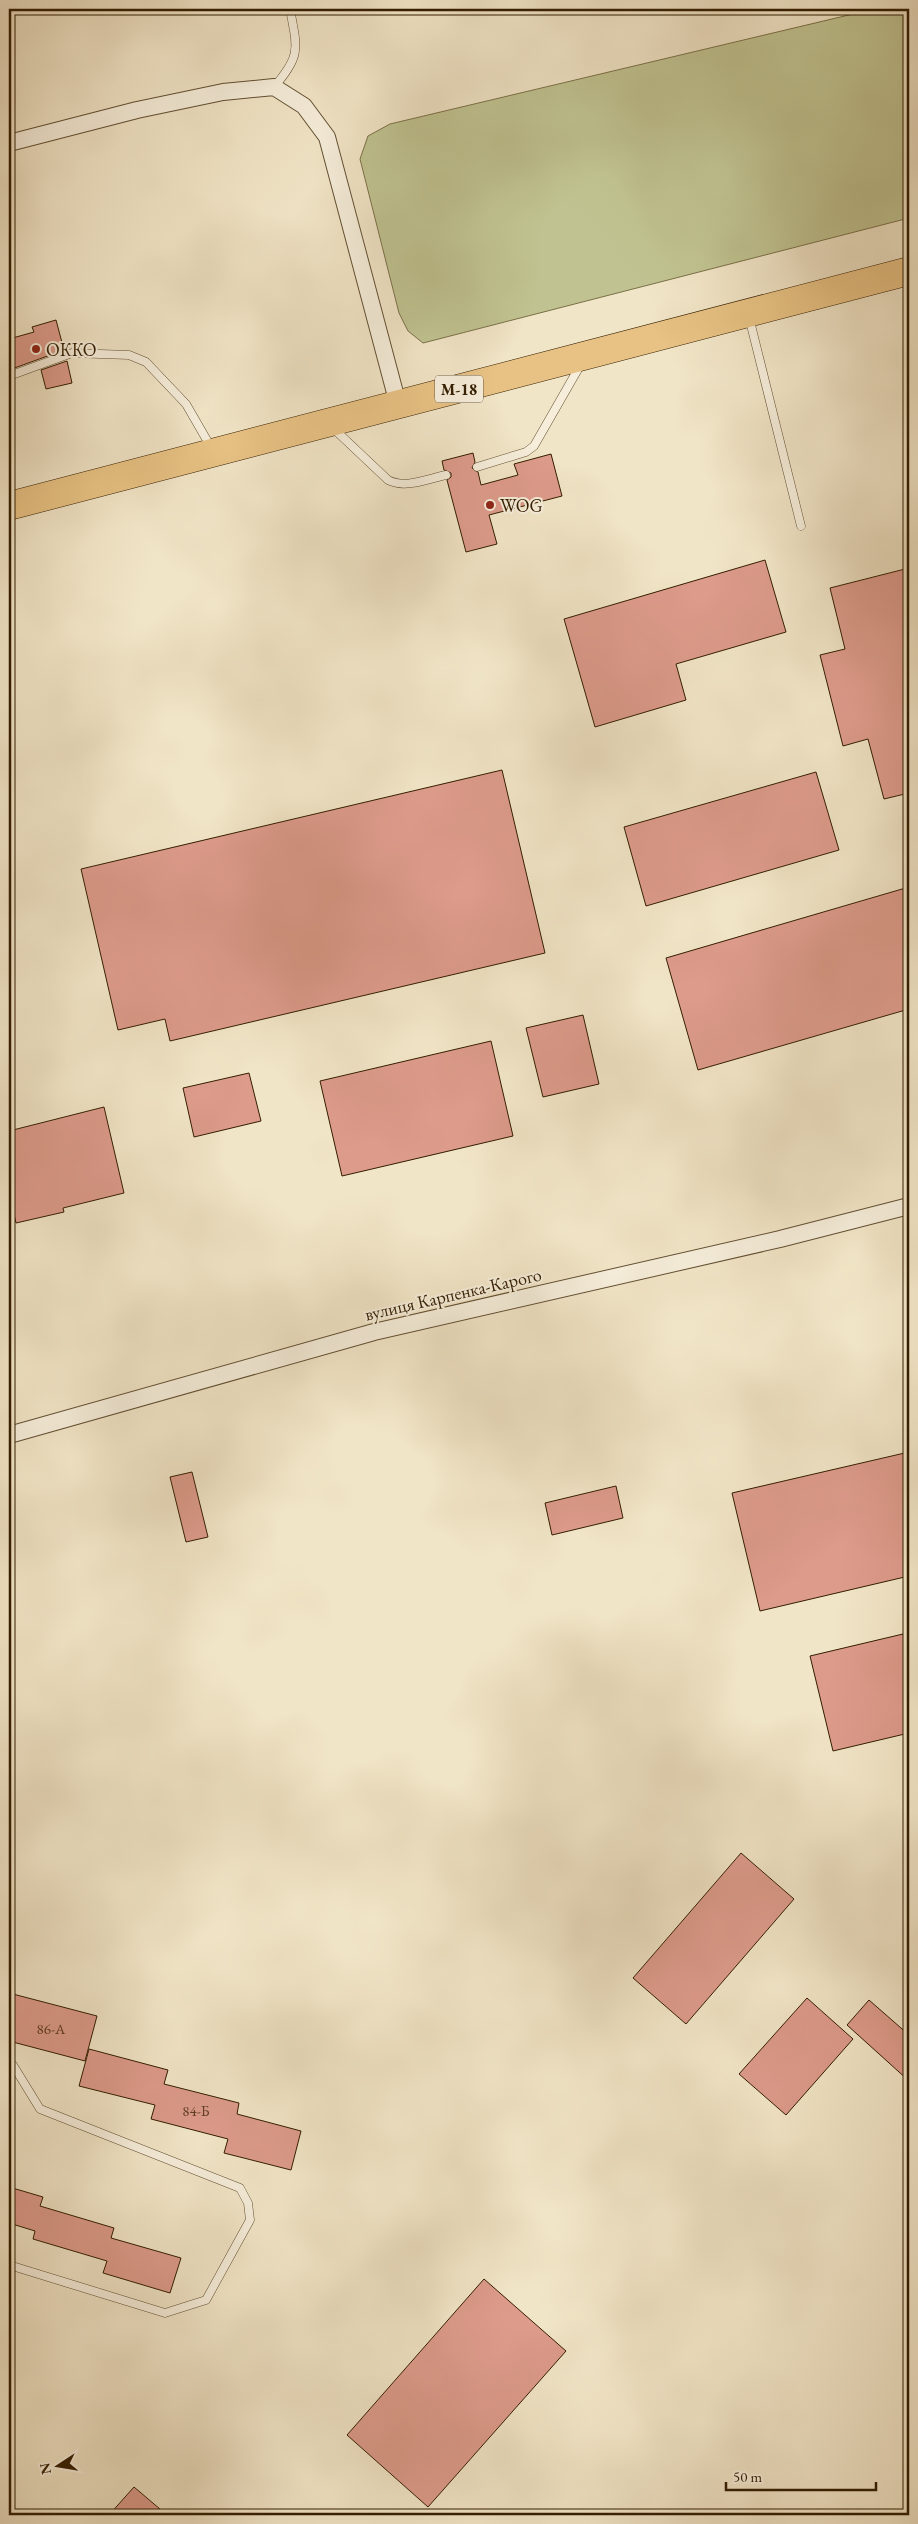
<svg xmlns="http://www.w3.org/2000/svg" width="918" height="2524" font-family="'EB Garamond',serif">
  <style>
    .green { fill: #c0c391; stroke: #7a7048 }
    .building { fill: #dd9b8b; stroke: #331d00 }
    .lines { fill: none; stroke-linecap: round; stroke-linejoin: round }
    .lane-casing { stroke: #624f32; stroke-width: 9 }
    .street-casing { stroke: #624f32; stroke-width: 18 }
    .highway-casing { stroke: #331d00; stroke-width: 29 }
    .lane { stroke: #f6eedb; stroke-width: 8 }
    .street { stroke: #f6eedb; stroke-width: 16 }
    .highway { stroke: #e8c284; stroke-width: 28 }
    .poi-dot { fill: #8f2418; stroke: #f6eedb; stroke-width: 2 }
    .labels { text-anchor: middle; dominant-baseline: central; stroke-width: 4; stroke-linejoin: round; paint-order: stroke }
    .number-label { font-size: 15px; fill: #5e3c23 }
    .shield { fill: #f6eedb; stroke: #6e5c42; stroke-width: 1 }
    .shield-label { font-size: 16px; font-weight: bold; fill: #331d00 }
    .poi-label { font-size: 18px; fill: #331d00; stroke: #f6eedb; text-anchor: start }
    .street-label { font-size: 18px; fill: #331d00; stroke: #f6eedb }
  </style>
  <rect width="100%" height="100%" fill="#f1e5c7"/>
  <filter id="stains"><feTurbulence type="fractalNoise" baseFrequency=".004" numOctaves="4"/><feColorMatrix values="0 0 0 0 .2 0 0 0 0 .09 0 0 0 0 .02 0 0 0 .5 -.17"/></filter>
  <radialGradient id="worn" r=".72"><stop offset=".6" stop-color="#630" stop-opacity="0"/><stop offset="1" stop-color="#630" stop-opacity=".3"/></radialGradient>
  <!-- green -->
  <polygon class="green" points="874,9 909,9 909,218 423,343 408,331 399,313 360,159 368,136 390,124"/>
  <!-- building -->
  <g class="building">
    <polygon points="56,320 64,350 9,370 9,339 34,332 32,327"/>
    <polygon points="67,361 72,383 46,389 41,370"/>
    <polygon points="473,453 475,462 472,468 478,472 481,485 518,475 514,464 551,454 562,496 489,515 497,544 466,552 447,480 451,477 451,473 444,470 442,461"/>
    <polygon points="765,560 786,632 676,664 686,700 595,727 564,619"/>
    <polygon points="909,568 909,793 884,799 868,739 843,746 820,655 845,649 830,588"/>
    <polygon points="502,770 545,953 170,1041 165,1019 118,1030 81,869"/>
    <polygon points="816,772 839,850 646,906 624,827"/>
    <polygon points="909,887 909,1009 698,1070 666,958"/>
    <polygon points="583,1015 599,1084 543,1097 526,1028"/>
    <polygon points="491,1041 513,1136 342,1176 320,1081"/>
    <polygon points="249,1073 261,1121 194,1137 183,1088"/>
    <polygon points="104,1107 124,1193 63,1208 64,1212 16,1223 9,1193 9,1131"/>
    <polygon points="909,1452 909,1576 760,1611 732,1493"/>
    <polygon points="192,1472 208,1537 186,1542 170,1477"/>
    <polygon points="616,1486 623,1518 552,1535 545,1503"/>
    <polygon points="903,1634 909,1659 909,1733 833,1751 810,1656"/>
    <polygon points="741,1853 794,1899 686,2024 633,1978"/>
    <polygon points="9,1993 97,2016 85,2061 9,2041"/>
    <polygon points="807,1998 853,2039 786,2115 739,2074"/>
    <polygon points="869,2000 909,2035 909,2081 847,2025"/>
    <polygon points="89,2049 168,2070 164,2084 239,2103 237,2114 301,2131 291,2170 224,2153 228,2139 151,2119 155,2105 79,2086"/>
    <polygon points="9,2187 43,2197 40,2206 114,2228 111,2238 181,2258 170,2293 103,2273 107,2261 33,2239 35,2231 9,2223"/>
    <polygon points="484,2279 566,2351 428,2507 347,2435"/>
    <polygon points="134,2487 167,2515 109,2515"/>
  </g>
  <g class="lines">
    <defs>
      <g id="lane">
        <path d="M 274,87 C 302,55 297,48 290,9"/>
        <polyline points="749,317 801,526"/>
        <polyline points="9,376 72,353 129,355 146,362 186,404 212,449"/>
        <path d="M 334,429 L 388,480 C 405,489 427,479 446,475"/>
        <polyline points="477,467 526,452 534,446 581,364"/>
        <polyline points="9,2064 13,2065 40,2109 240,2188 248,2203 250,2220 206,2300 165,2313 9,2265"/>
      </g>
      <g id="street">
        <polyline points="9,143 137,110 223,92 274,87 304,106 327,137 398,404"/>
        <polyline points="9,1435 374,1332 780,1239 909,1206"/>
      </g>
      <path id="highway" d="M 9,506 C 309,429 609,350 909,271"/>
    </defs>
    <!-- lane casing -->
    <use href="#lane" class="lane-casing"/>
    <!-- street casing -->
    <use href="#street" class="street-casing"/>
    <!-- highway casing -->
    <use href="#highway" class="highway-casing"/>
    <!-- lane -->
    <use href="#lane" class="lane"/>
    <!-- street -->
    <use href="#street" class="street"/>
    <!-- highway -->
    <use href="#highway" class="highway"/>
  </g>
  <!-- markers -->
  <g class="poi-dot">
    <circle cx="36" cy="349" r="5"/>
    <circle cx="490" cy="505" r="5"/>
  </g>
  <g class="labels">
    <!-- number labels -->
    <g class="number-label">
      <text x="51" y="2028">86-А</text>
      <text x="196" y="2110">84-Б</text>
    </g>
    <!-- shield labels -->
    <rect class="shield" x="435" y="375.5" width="48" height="27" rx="4"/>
    <g class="shield-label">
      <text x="459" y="389">М-18</text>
    </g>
    <!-- poi labels -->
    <g class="poi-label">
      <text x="46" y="349">ОККО</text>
      <text x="500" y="505">WOG</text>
    </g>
    <!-- street labels -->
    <g class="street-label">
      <text transform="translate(453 1294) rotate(-13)">вулиця Карпенка-Карого</text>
    </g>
  </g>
  <!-- margin -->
  <rect width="918" height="2524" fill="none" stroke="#f1e5c7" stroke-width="30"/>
  <rect x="10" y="10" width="898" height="2504" fill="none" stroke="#331d00" stroke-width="2.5"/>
  <rect x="15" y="15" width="888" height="2494" fill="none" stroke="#331d00"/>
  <!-- north arrow -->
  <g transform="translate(58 2466) rotate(258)" stroke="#f6eedb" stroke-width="4" paint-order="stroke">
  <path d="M0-4L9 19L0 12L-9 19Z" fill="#331d00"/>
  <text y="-8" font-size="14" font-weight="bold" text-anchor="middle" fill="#331d00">N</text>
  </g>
  <!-- scale -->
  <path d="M726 2482v8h150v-8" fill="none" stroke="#331d00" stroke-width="2.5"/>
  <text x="733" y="2482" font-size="15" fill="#331d00" stroke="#f6eedb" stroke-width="4" paint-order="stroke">50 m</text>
  <rect width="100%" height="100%" filter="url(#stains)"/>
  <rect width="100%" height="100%" fill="url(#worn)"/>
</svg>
